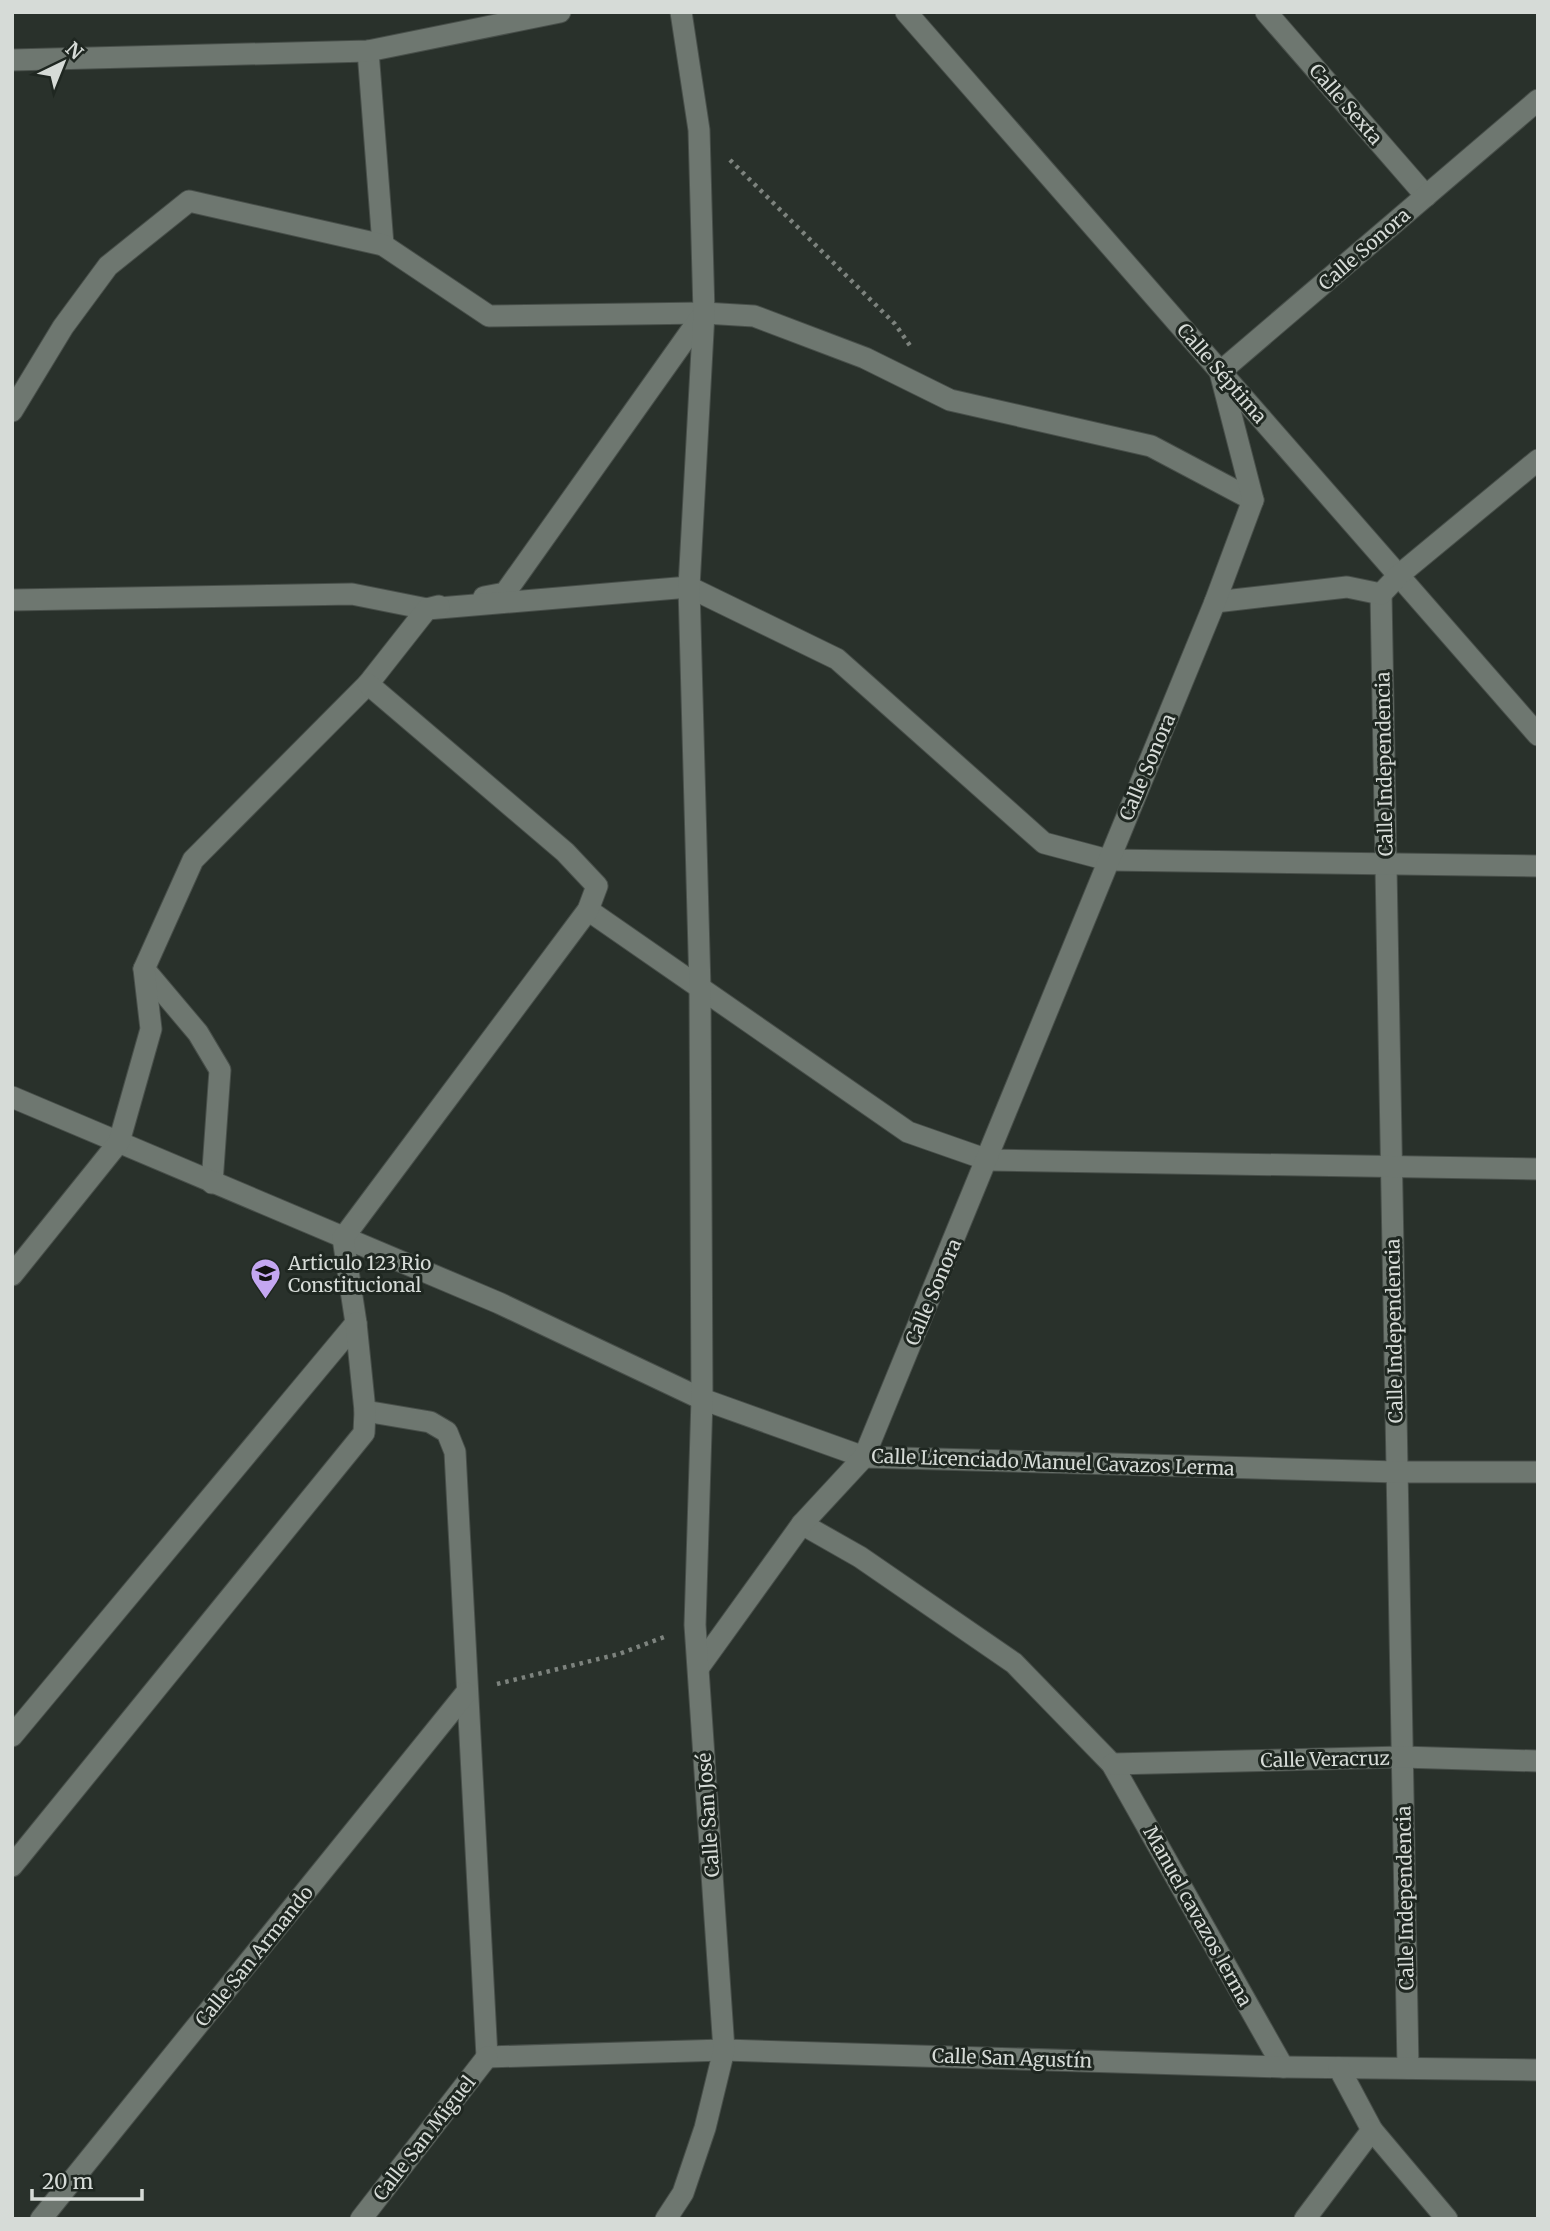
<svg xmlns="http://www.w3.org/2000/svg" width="1550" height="2231" font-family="Merriweather,serif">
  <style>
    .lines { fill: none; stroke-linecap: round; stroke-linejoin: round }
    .street-casing { stroke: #484f4a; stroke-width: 23 }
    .path { stroke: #7d837e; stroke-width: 4.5; stroke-dasharray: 3.5 5; stroke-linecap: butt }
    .street { stroke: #6e7770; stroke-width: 21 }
    .labels { text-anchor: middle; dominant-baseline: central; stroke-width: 6; stroke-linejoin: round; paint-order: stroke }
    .street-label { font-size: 19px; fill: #d6dbd7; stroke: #1f2721 }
    .poi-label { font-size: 19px; fill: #d6dbd7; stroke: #1f2721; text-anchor: start }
  </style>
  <rect width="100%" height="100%" fill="#29312b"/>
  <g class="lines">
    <defs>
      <g id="street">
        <polyline points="906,12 1538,735"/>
        <polyline points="1266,12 1426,196"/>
        <polyline points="368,51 383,245"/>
        <polyline points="12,60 368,51 560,12"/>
        <polyline points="12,411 63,327 108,266 189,201 383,245 489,316 704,313 754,316 865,358 950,400 1151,446 1253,500"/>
        <polyline points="1381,594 1408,2068"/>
        <polyline points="484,597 505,593 703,314"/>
        <polyline points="12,600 352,594 427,609 689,587 837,659 1044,843 1108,860 1538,866"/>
        <polyline points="1215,602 1347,587 1381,594 1399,575 1538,460"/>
        <polyline points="588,910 908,1132 988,1160 1538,1169"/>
        <polyline points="144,969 198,1033 220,1070 212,1183"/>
        <polyline points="12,1097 499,1303 702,1399 864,1457 1397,1472 1538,1472"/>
        <polyline points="12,1275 119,1142 151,1029 144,969 193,860 368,684 427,609 439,606"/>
        <polyline points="365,1411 430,1422 447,1432 455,1452 487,2057"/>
        <polyline points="802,1524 860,1557 1014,1663 1112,1764 1283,2067"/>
        <polyline points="699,1667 802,1524 864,1457 1215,602 1253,500 1220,372 1538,100"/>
        <polyline points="12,1736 356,1323 343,1238 588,910 597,886 565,852 368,684"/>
        <polyline points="1112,1764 1402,1757 1538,1761"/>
        <polyline points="12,1866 364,1433 365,1411 356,1323"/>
        <polyline points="487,2057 724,2050 1283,2067 1538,2070"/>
        <polyline points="1339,2068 1372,2130 1447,2219"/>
        <polyline points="41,2219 466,1693"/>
        <polyline points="361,2219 487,2057"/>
        <polyline points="666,2219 683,2193 705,2128 724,2050 695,1625 702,1399 700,988 689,587 704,313 699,130 681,12"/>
        <polyline points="1305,2219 1372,2130"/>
      </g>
    </defs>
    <!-- street casing -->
    <use href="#street" class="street-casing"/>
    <!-- path -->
    <g class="path">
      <polyline points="730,160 895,324 911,347"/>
      <polyline points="497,1684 619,1654 667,1636"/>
    </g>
    <!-- street -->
    <use href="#street" class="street"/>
  </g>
  <!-- icons -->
  <defs>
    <symbol id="school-pin" viewBox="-11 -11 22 30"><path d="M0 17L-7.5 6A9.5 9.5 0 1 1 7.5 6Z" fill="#c4a7f1" stroke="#1f2721"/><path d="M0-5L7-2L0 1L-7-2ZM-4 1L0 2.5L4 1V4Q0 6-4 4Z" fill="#111"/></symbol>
  </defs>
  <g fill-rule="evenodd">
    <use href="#school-pin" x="248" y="1256" width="35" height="47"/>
  </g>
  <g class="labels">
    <!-- street labels -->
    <g class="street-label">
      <text transform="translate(1346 104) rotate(49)">Calle Sexta</text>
      <text transform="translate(1364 249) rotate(-41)">Calle Sonora</text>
      <text transform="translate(1222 373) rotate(49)">Calle Séptima</text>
      <text transform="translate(1384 764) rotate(-91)">Calle Independencia</text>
      <text transform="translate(1147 767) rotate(-67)">Calle Sonora</text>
      <text transform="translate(933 1292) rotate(-67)">Calle Sonora</text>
      <text transform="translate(1394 1331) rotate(-91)">Calle Independencia</text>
      <text transform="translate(1053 1462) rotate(2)">Calle Licenciado Manuel Cavazos Lerma</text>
      <text transform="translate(1325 1759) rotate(-1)">Calle Veracruz</text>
      <text transform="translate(708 1815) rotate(-94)">Calle San José</text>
      <text transform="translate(1405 1898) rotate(-91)">Calle Independencia</text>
      <text transform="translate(1198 1916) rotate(61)">Manuel cavazos lerma</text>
      <text transform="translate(254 1956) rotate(-51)">Calle San Armando</text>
      <text transform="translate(1012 2058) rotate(2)">Calle San Agustín</text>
      <text transform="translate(424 2138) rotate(-52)">Calle San Miguel</text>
    </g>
    <!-- poi labels -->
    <g class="poi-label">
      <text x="288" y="1263">Articulo 123 Rio<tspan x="288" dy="22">Constitucional</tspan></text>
    </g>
  </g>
  <!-- border -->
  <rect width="1550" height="2231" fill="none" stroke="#d6dbd7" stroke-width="28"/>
  <!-- north arrow -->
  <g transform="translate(63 63) rotate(43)" stroke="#1f2721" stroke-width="5" paint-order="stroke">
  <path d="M0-5L12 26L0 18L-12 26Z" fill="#d6dbd7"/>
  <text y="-10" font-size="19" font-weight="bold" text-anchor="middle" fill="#d6dbd7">N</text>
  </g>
  <!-- scale -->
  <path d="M32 2189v10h110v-10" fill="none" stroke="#d6dbd7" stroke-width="3.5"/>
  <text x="42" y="2189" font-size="21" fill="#d6dbd7" stroke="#1f2721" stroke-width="5" paint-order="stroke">20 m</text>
</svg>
